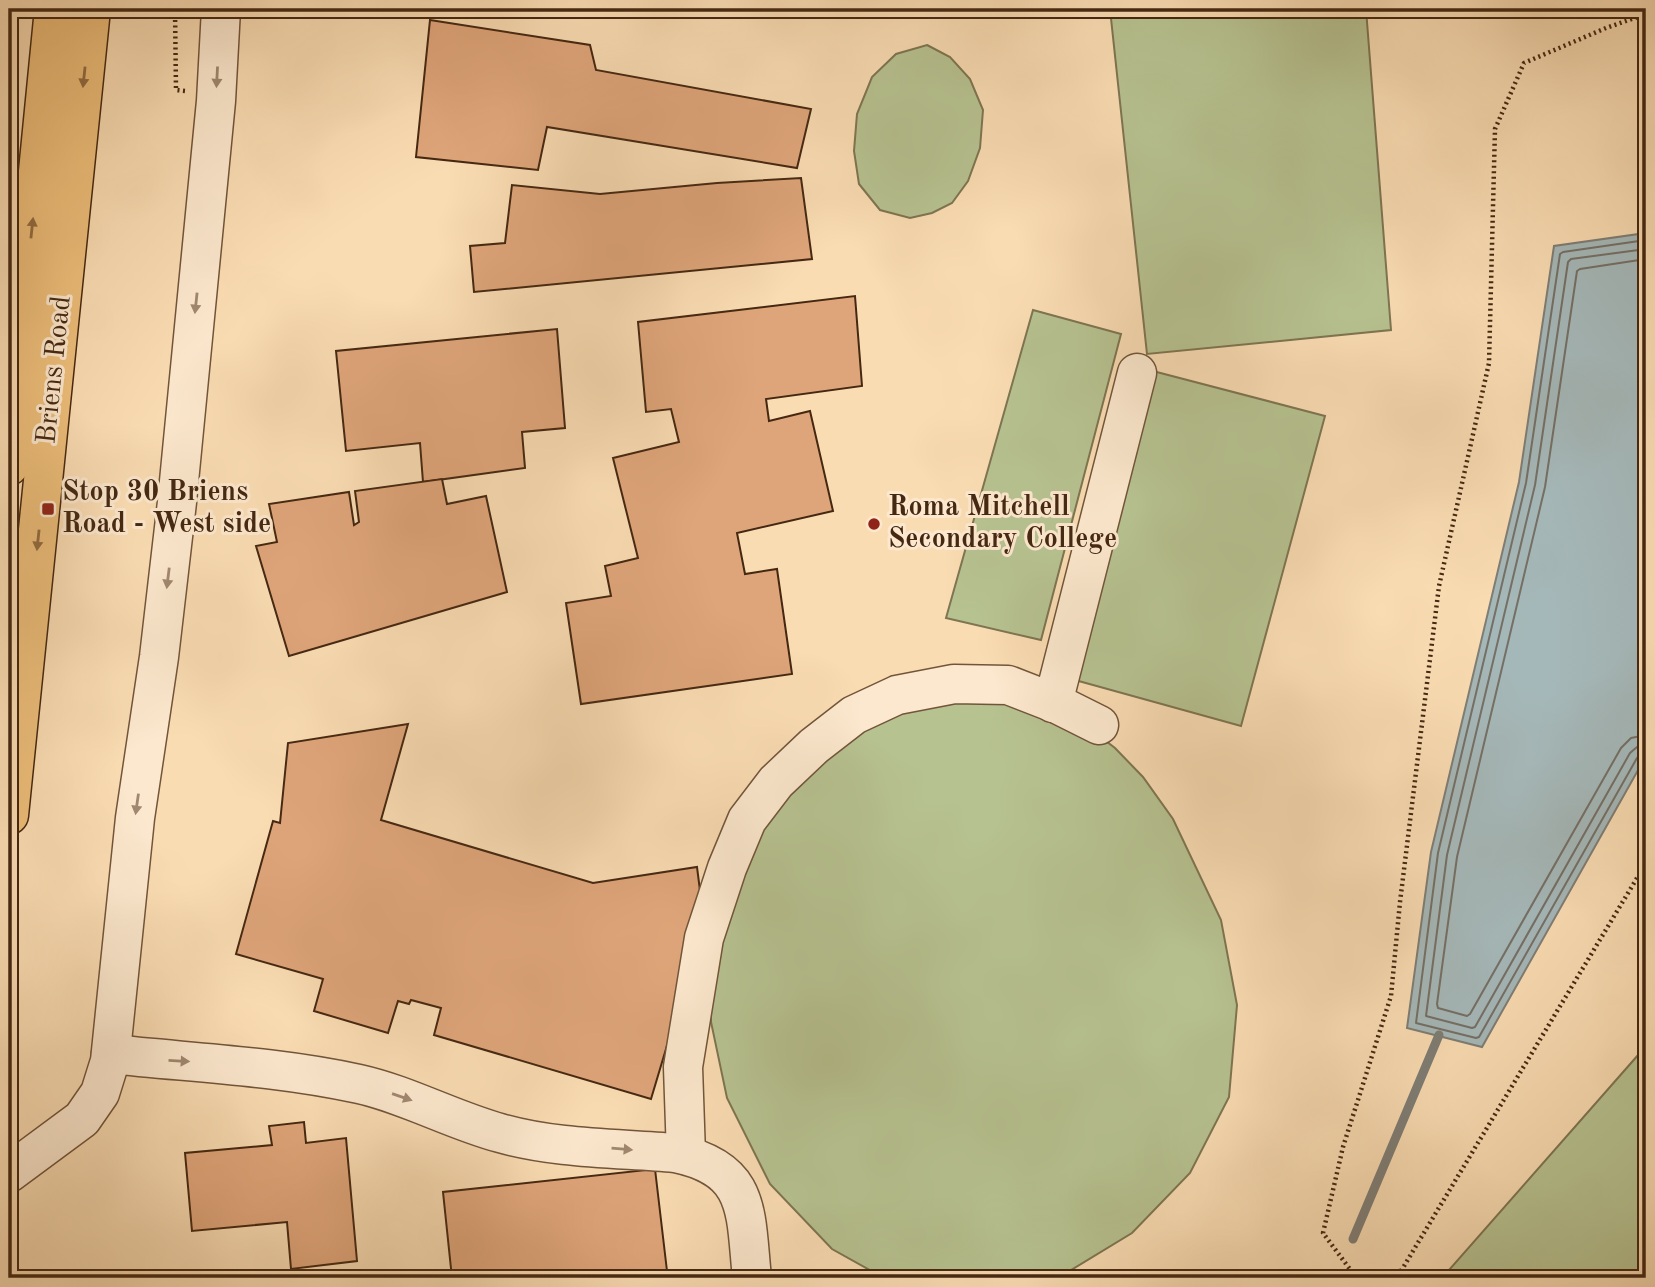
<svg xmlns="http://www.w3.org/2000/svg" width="1655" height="1287" font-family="'Old Standard TT',serif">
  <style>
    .green { fill: #b7c291; stroke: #7e7552; stroke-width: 2 }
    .water { fill: #a5b8b9; stroke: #7f7e76; stroke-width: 2 }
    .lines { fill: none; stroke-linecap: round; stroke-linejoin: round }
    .shore { stroke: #757066; stroke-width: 2 }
    .stream { stroke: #7f7e76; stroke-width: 9 }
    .building { fill: #dfa57a; stroke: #452812; stroke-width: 2 }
    .minor-casing { stroke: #72553a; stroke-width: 41 }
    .major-casing { stroke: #452812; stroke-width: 41 }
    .path { stroke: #452812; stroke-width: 4.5; stroke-dasharray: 2 3.5; stroke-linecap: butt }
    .minor { stroke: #fce8ce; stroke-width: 38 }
    .major { stroke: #edbe7a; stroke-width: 38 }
    .oneway { fill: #916c41 }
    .oneway2 { fill: #a08870 }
    .poi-dot { fill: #8f2418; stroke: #fce8ce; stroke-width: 2.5 }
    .labels { text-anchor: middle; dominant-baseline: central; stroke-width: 6; stroke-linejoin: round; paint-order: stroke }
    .street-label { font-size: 28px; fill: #452812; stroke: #fce8ce }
    .poi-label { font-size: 28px; font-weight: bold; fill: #452812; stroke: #fce8ce; text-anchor: start }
  </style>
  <rect width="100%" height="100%" fill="#fadcb3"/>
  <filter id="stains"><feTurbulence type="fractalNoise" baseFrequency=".00286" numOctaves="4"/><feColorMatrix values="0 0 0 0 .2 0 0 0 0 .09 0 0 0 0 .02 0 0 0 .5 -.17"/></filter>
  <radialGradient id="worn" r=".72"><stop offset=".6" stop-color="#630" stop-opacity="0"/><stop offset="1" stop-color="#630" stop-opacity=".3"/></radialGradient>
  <!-- green -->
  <g class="green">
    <polygon points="1110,9 1366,9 1391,330 1147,354"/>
    <polygon points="927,45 950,57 970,79 983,110 980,148 968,181 952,203 932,213 910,218 880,210 859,184 854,151 857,114 872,77 896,54"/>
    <polygon points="1033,310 1121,334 1041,640 946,618"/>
    <polygon points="1149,370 1325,416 1241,726 1075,680"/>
    <polygon points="1002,696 1098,735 1115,748 1143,777 1173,819 1221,920 1237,1005 1229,1097 1190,1173 1132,1233 1058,1278 884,1278 832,1249 770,1184 727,1098 711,1022 710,949 776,792 873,713"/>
    <polygon points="1646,1046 1646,1278 1442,1278"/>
  </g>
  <!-- water -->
  <polygon class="water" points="1646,233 1646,756 1482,1047 1407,1028 1431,852 1519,482 1554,246"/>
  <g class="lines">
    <!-- shore -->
    <g class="shore">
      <polyline points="1646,240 1563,252 1560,254 1526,483 1438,853 1416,1023 1476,1038 1479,1037 1637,758 1646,754"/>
      <polyline points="1646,249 1571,259 1568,262 1535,485 1447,855 1426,1016 1472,1028 1475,1027 1630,753 1637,747 1646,745"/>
      <polyline points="1646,259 1580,269 1577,271 1545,487 1457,857 1437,1004 1438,1008 1467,1016 1470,1014 1621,748 1631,738 1646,735"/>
    </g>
    <!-- stream -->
    <g class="stream">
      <polyline points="1353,1239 1439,1035"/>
      <polyline points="1334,1278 1336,1277"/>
    </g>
  </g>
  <!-- building -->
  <g class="building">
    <polygon points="430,20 590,45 596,70 811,109 797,168 547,127 538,170 416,157"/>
    <polygon points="801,178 812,259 474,292 470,246 505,243 512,185 600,194 717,183"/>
    <polygon points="855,296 862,386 766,399 769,421 810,411 833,511 737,533 745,574 777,569 792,674 581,704 566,603 611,596 605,566 638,558 613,458 679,442 671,409 646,412 638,322"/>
    <polygon points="557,329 565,428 522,432 525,468 423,482 420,443 346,451 336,351"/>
    <polygon points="442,479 447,504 486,496 507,592 289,656 256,546 277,542 269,504 349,492 354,525 359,522 355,491"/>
    <polygon points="408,724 381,820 593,883 697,867 704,922 651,1099 434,1035 441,1008 411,1000 409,1004 398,1001 388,1033 314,1011 323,979 236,954 273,821 280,823 288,743"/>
    <polygon points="304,1122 306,1143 346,1138 357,1261 291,1269 287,1222 192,1231 185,1153 272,1145 269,1126"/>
    <polygon points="655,1169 667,1271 594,1278 452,1278 443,1192"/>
  </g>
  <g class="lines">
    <defs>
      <g id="minor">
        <polyline points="1053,703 1137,373"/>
        <path d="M 111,1054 C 195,1063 276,1066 359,1084 C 408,1095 452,1120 500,1133 C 556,1149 617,1148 675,1153 C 752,1169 745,1212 752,1278"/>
        <polyline points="686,1155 683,1067 704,938 727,868 747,820 776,782 814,746 854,715 897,695 954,684 1008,685 1057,704 1099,725"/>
        <polyline points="9,1173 82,1119 100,1093 110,1061 135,818 159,657 177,502 216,101 221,9"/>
      </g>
      <g id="major">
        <polyline points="9,466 54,9"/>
        <polyline points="9,815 91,9"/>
      </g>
    </defs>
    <!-- minor casing -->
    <use href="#minor" class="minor-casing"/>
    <!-- major casing -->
    <use href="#major" class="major-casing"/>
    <!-- path -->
    <g class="path">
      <polyline points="175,9 176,90 186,91"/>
      <polyline points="1401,1271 1646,863"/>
      <polyline points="1499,1278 1401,1271 1355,1276 1323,1233 1343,1147 1391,996 1400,902 1439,586 1489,363 1495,129 1524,63 1606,28 1646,14"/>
    </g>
    <!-- minor -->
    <use href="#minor" class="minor"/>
    <!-- major -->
    <use href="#major" class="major"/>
  </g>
  <!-- one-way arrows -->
  <defs><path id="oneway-solid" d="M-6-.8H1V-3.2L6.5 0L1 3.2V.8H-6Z" transform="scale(1.75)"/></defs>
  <g class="oneway">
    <use href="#oneway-solid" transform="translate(84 77) rotate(96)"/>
    <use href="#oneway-solid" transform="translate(32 228) rotate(-84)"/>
    <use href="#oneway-solid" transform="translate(38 540) rotate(96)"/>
  </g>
  <g class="oneway2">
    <use href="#oneway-solid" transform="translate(217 77) rotate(93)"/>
    <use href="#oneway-solid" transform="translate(196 303) rotate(96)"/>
    <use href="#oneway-solid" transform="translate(168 578) rotate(97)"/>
    <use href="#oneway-solid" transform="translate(137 804) rotate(98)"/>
    <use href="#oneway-solid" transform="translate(179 1061) rotate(3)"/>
    <use href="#oneway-solid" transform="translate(402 1097) rotate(19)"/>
    <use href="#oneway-solid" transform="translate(622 1149) rotate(5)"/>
  </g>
  <!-- markers -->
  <g class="poi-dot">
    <rect x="41" y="502" width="14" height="14" rx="3.5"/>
    <circle cx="874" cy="524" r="7"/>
  </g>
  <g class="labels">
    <!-- street labels -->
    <g class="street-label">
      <text transform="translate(55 370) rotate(-84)">Briens Road</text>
    </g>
    <!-- poi labels -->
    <g class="poi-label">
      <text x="62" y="493">Stop 30 Briens<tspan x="62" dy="32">Road - West side</tspan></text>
      <text x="888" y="508">Roma Mitchell<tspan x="888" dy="32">Secondary College</tspan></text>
    </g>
  </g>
  <!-- margin -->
  <rect width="1655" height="1287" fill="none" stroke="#fadcb3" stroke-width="35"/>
  <rect x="10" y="10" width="1634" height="1266" fill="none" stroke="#452812" stroke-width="3.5"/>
  <rect x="18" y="18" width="1620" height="1252" fill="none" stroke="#452812" stroke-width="2"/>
  <rect width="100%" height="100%" filter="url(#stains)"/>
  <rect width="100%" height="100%" fill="url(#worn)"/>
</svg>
